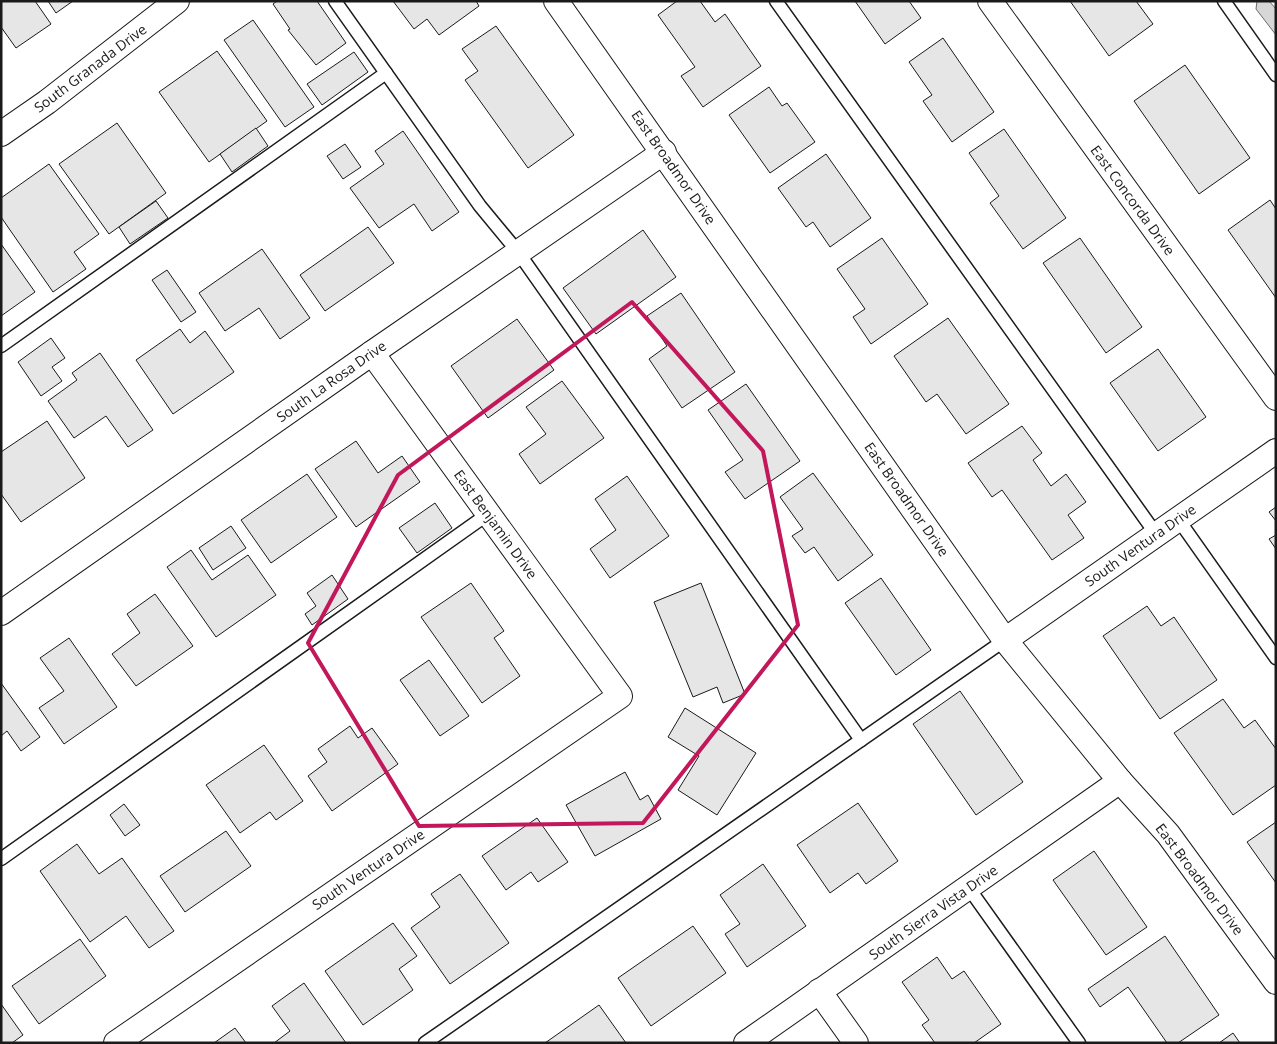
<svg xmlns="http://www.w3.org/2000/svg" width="1277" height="1044" font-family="'Open Sans',sans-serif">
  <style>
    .water { fill: #d7d7d7; stroke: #6a6a6a }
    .building { fill: #e6e6e6; stroke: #1a1a1a }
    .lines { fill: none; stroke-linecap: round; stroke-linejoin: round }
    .lane-casing { stroke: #1a1a1a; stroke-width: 15 }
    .street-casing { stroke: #1a1a1a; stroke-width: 26 }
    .lane { stroke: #fff; stroke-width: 12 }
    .street { stroke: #fff; stroke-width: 24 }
    .marked { fill: none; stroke: #c2185b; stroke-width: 4; stroke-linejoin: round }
    .labels { text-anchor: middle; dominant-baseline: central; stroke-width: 4; stroke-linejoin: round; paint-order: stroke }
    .street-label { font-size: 14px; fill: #1a1a1a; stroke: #fff }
  </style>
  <rect width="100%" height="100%" fill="#fff"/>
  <!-- water -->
  <polygon class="water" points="1257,1 1269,1 1276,9 1276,35 1256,9"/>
  <!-- building -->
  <g class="building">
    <polygon points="1,1 35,1 51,24 16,48 1,27"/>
    <polygon points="48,1 73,1 56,13"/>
    <polygon points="277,1 317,1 346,43 316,65 288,30 290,29 273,4"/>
    <polygon points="393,1 476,1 479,6 439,35 427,19 414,29"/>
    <polygon points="677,1 700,1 715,22 725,14 761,66 703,107 681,76 695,67 658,15"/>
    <polygon points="855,1 909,1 921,18 885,44"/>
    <polygon points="1070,1 1136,1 1153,24 1109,56"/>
    <polygon points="253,20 314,107 285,127 224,40"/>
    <polygon points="496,26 574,135 528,168 465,80 478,71 462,49"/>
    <polygon points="943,38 994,112 952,142 923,101 932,95 909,62"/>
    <polygon points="217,51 267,121 209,162 159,92"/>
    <polygon points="354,52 368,72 322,105 307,84"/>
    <polygon points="1185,65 1250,158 1199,194 1134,101"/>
    <polygon points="769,87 782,106 787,103 815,142 770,173 729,115"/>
    <polygon points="117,123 166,193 109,234 59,164"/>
    <polygon points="256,128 268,146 232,172 220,154"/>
    <polygon points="1004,129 1066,218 1023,249 990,203 999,196 969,153"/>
    <polygon points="403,131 459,212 432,231 414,204 379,228 350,188 384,164 375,151"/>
    <polygon points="345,144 361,167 343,179 327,156"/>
    <polygon points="826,154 871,218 830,247 813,222 806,227 778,188"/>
    <polygon points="49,164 99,234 74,252 86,269 53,292 1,217 1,198"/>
    <polygon points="1270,200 1276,209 1276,298 1228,230"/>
    <polygon points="156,201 168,218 130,244 119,227"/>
    <polygon points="368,227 394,263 325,311 300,275"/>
    <polygon points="643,230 676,277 596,334 563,288"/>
    <polygon points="882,238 928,304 871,344 853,317 865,309 837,269"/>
    <polygon points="1080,238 1142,327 1106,353 1043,263"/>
    <polygon points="1,244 35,292 1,316"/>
    <polygon points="262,249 310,318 280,339 259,308 225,331 199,293"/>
    <polygon points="167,270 196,312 181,322 152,280"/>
    <polygon points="681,293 735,372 682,408 649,359 667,346 647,316"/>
    <polygon points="948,318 1009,404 966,434 937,394 926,402 894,356"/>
    <polygon points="517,319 554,370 488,418 451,366"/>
    <polygon points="180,329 190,343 205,331 234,372 173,414 136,360"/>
    <polygon points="51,338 65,358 52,367 62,381 41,396 18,362"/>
    <polygon points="1158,349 1206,417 1158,451 1110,383"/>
    <polygon points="100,353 153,430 128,447 106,416 74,438 48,401 77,380 72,373"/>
    <polygon points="562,381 604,438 540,484 519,454 546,434 526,407"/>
    <polygon points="746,384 800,461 745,499 725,472 743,460 708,410"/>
    <polygon points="47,421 85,478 21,522 1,494 1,452"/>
    <polygon points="1022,426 1042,453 1033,460 1051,486 1066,474 1086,502 1068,515 1084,538 1052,560 1002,490 992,497 968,463"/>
    <polygon points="356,441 378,473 402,456 420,482 356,527 315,469"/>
    <polygon points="813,473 873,555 838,581 814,547 805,553 792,536 803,529 780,497"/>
    <polygon points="307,474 337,517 271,563 241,520"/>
    <polygon points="627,476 669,536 610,578 590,549 616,530 595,499"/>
    <polygon points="435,503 452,528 417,553 399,528"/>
    <polygon points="1276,507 1276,521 1269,512"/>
    <polygon points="231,526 246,548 213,570 199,548"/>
    <polygon points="1276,535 1276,549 1269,539"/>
    <polygon points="191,550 212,580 248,555 276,595 216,637 167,567"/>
    <polygon points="332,575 348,599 312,625 305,614 316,606 307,593"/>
    <polygon points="881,578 931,650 896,675 845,603"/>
    <polygon points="471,583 504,631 494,638 520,676 482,703 421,617"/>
    <polygon points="701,583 745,694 723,703 717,687 693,697 654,602"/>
    <polygon points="155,594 193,646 136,686 112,654 140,633 127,614"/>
    <polygon points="1147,606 1161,626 1174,617 1217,680 1160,719 1103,636"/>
    <polygon points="69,638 117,707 64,744 39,708 64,691 40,658"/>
    <polygon points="429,660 469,716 440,736 400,680"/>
    <polygon points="1,683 40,737 21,751 7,731 1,736"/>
    <polygon points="960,691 1023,782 976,815 913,724"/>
    <polygon points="1223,699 1244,728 1255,720 1276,749 1276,785 1233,815 1174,733"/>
    <polygon points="685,708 756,753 717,815 678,790 699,756 668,737"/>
    <polygon points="350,726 358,738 372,728 398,764 332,811 308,776 327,762 318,749"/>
    <polygon points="264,745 303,801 276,820 270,812 240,833 206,785"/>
    <polygon points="625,772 640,800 648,795 661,819 595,856 566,805"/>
    <polygon points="858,803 898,861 866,884 858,873 830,893 797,845"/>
    <polygon points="124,804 140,825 125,836 110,815"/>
    <polygon points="537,818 568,862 538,882 531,872 506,890 482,856"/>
    <polygon points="1276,822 1276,883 1247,842"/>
    <polygon points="226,831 251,866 185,912 160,876"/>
    <polygon points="77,844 99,874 122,858 174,931 149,948 126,916 90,942 40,871"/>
    <polygon points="1094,851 1147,927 1106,955 1053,880"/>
    <polygon points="763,864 806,926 747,967 725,934 740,924 720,895"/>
    <polygon points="460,874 509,943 450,984 411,928 440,907 431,894"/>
    <polygon points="393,923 417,956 399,969 413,990 363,1025 325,971"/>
    <polygon points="693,926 726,973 651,1026 618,978"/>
    <polygon points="1165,936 1219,1015 1178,1043 1167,1043 1128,987 1100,1007 1088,989"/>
    <polygon points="80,939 106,976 39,1024 12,986"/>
    <polygon points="937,957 952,979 964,971 1001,1024 974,1043 935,1043 922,1025 929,1020 902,982"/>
    <polygon points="304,983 346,1043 274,1043 290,1031 272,1006"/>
    <polygon points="1,1004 23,1035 12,1043 1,1043"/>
    <polygon points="599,1005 626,1043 545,1043"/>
    <polygon points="235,1028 246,1043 214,1043"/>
    <polygon points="1233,1033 1240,1043 1219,1043"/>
  </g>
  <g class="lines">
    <defs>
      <g id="lane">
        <polyline points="335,1 480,206 518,252 861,740"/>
        <polyline points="776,1 1156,534"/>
        <polyline points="1224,1 1276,75"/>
        <polyline points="1,346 386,73"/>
        <polyline points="1178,519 1276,658"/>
        <polyline points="1,859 488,514"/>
        <polyline points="968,887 1079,1043"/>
        <polyline points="425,1043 1005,640"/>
      </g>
      <g id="street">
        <polyline points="556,1 1005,640 1120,781 1168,834 1276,982"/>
        <polyline points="990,1 1276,398"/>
        <polyline points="1,134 47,102 177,1"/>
        <polyline points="1,613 372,353 664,152"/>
        <polyline points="1005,640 1276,451"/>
        <polyline points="819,991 856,1043"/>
        <polyline points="116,1043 620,696 372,353"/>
        <polyline points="746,1043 1120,781"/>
      </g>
    </defs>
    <!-- lane casing -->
    <use href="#lane" class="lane-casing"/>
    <!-- street casing -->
    <use href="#street" class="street-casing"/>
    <!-- lane -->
    <use href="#lane" class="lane"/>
    <!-- street -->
    <use href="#street" class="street"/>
  </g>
  <!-- marked area -->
  <path class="marked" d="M 632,302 L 763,451 L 798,625 L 643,823 L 419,826 L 308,643 L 398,475 Z"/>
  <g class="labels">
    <!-- street labels -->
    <g class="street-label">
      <text transform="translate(90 68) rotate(-37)">South Granada Drive</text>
      <text transform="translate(674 167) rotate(55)">East Broadmor Drive</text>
      <text transform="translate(1133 200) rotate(54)">East Concorda Drive</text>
      <text transform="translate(331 381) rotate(-35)">South La Rosa Drive</text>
      <text transform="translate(907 499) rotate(55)">East Broadmor Drive</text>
      <text transform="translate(496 524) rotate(54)">East Benjamin Drive</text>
      <text transform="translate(1140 545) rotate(-35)">South Ventura Drive</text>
      <text transform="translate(368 869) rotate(-34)">South Ventura Drive</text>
      <text transform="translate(1200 879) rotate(53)">East Broadmor Drive</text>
      <text transform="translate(933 912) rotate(-35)">South Sierra Vista Drive</text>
    </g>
  </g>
  <!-- border -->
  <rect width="1277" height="1044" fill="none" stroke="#1a1a1a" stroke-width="5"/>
</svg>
